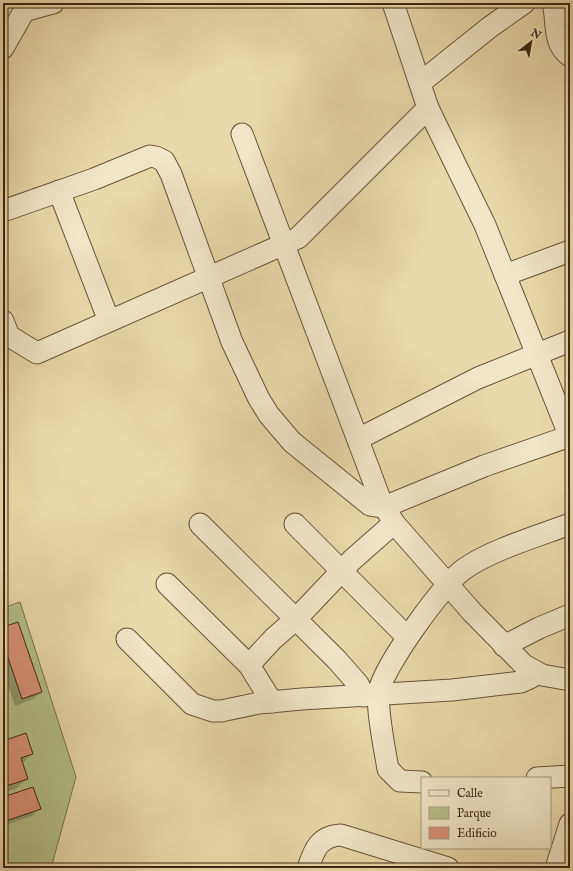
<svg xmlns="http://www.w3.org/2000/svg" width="573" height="871" font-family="'IM FELL English',serif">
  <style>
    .green { fill: #b3c08b; stroke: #787250 }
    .shadow { fill: #0003 }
    .building { fill: #d99278; stroke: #3d2516 }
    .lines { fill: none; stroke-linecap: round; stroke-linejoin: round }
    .minor-casing { stroke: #68523b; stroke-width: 23 }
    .minor { stroke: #f1e6c8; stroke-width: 21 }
  </style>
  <rect width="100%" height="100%" fill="#ead9aa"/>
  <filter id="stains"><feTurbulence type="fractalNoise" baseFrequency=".005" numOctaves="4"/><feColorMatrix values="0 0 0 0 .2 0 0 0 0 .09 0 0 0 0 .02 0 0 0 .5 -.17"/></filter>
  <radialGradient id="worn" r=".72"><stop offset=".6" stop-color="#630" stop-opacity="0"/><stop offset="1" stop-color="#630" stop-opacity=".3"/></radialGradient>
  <!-- green -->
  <polygon class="green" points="20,602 76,777 51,868 3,868 3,608"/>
  <!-- shadow -->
  <g class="shadow">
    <polygon points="3,628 41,692 33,699 15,706 3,671"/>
    <polygon points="3,742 32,753 23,763 27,778 17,788 3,793"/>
    <polygon points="3,798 39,809 32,816 3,826"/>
  </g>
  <!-- building -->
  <g class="building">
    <polygon points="18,622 42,692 22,699 3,643 3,627"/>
    <polygon points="26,733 33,754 21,758 28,779 3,787 3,741"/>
    <polygon points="33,787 41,809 3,822 3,797"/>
  </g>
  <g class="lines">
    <defs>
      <g id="minor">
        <polyline points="393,3 428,108 485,225 570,437"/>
        <path d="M 553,3 C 558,22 552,43 570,56"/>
        <polyline points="3,48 24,11 53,3"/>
        <polyline points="420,83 490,27 524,3"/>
        <polyline points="242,134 367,464 380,499 394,523 472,612 524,665 542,675 570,680"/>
        <polyline points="59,191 109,321"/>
        <polyline points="3,211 94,179 150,156 156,157 164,161 171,174 232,342 259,399 269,415 292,442 370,505 384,507 484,466 570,436"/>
        <polyline points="505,275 570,251"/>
        <polyline points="3,321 9,336 37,353 298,238 428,108"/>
        <polyline points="358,439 478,378 570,341"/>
        <polyline points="200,524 337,660 358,684 364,696"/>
        <polyline points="295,524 407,637"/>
        <polyline points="167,584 249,665 272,702"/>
        <polyline points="127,639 192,704 213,711 221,711 259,703 302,699 452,690 521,682 530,678 536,672"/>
        <polyline points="504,646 539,628 570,615"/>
        <polyline points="249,665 273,639 297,618 352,560 394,523"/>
        <polyline points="537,778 570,776"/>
        <path d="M 422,782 L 400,781 L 388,769 C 385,751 376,707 379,691 C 384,666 443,584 464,569 C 491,550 538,536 570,524"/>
        <path d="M 308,868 C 314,850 319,836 341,835 L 448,868"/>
        <polyline points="556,868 570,824"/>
      </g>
    </defs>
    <!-- minor casing -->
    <use href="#minor" class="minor-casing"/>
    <!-- minor -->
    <use href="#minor" class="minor"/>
  </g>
  <!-- margin -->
  <rect width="573" height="871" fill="none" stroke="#ead9aa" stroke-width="16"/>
  <rect x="4" y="4" width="565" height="863" fill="none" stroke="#3d2516" stroke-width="2"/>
  <rect x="8" y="8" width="557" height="855" fill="none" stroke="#3d2516"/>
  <!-- legend -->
  <rect x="421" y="777" width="130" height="72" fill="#f1e6c8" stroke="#a99981"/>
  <rect x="429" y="790" width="20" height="6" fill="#f1e6c8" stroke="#a99981"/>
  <text x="457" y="797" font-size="12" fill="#3d2516">Calle</text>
  <rect x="429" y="807" width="20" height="12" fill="#b3c08b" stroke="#a99981"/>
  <text x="457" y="817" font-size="12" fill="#3d2516">Parque</text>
  <rect x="429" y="827" width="20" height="12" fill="#d99278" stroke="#a99981"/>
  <text x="457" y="837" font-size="12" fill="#3d2516">Edificio</text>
  <!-- north arrow -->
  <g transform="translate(531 42) rotate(31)" stroke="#f1e6c8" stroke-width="3" paint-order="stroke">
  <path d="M0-3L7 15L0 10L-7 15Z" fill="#3d2516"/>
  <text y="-6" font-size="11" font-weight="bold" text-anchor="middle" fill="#3d2516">N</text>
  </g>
  <rect width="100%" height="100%" filter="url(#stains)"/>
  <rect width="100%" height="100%" fill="url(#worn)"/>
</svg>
